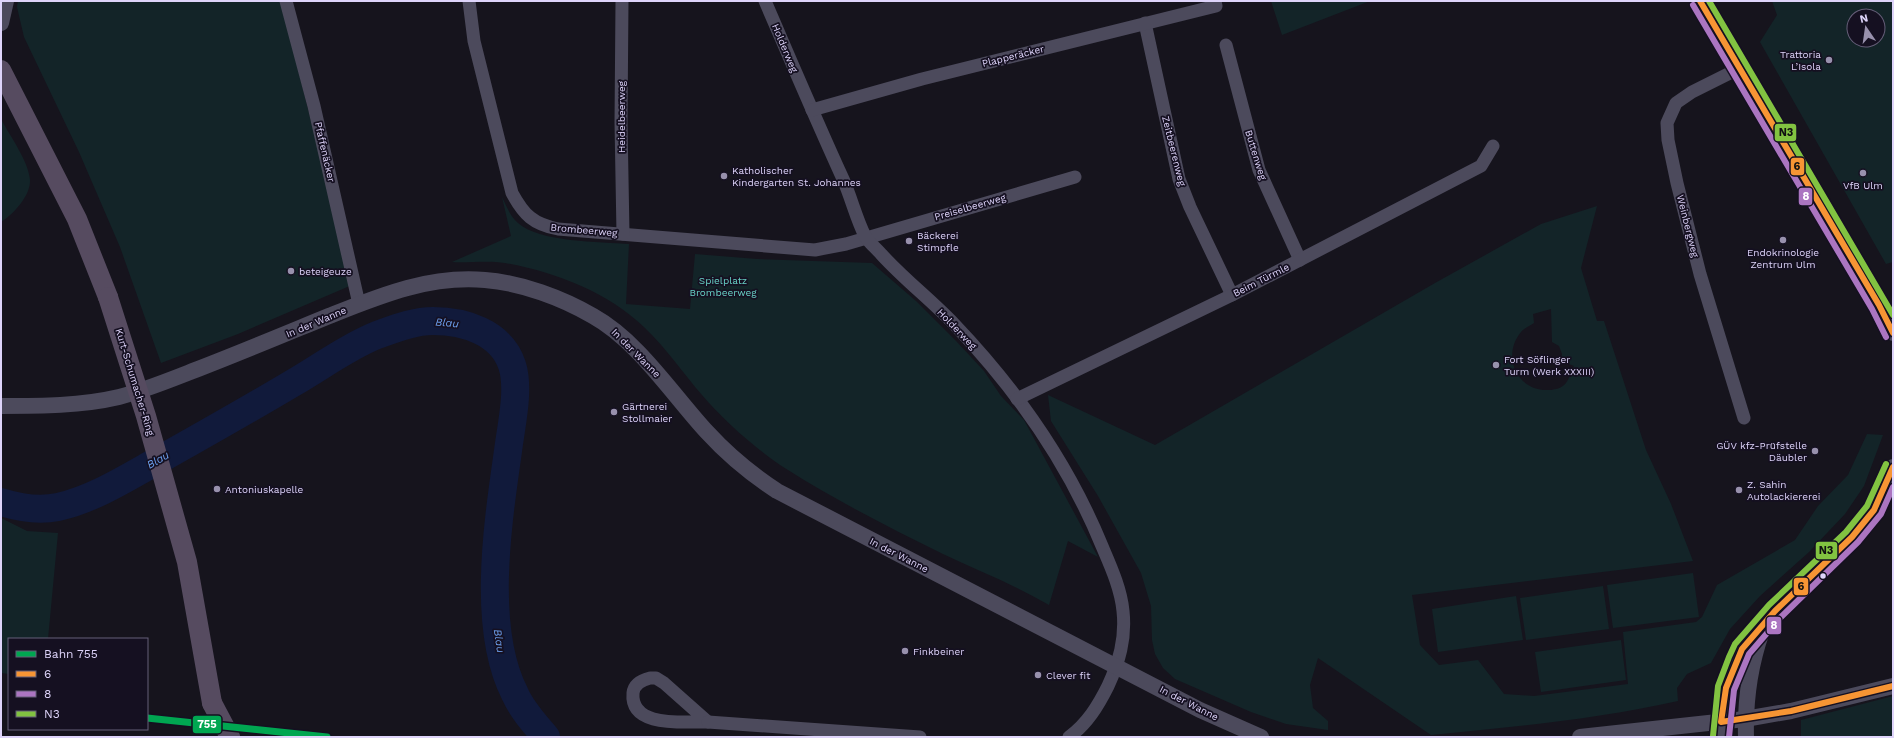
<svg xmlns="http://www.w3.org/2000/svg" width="1894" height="738" font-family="'Work Sans',sans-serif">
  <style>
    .green { fill: #132428; fill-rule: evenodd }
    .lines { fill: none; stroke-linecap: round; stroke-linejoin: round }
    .river { stroke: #111a3b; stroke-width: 28 }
    .minor { stroke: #4c4a5c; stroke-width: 13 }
    .tertiary { stroke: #4c4a5c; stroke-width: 16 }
    .primary { stroke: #564b60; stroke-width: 20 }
    .primary-bridge { stroke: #564b60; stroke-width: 20 }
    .bus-1-casing { stroke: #151021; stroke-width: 9 }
    .bus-2-casing { stroke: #151021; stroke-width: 9 }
    .bus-3-casing { stroke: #151021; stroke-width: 9 }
    .bus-1 { stroke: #f79534; stroke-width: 6 }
    .bus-2 { stroke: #ab75c1; stroke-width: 6 }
    .bus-3 { stroke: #82c341; stroke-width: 6 }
    .rail-1-casing { stroke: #151021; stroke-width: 10 }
    .rail-1 { stroke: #00a651; stroke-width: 7 }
    .poi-dot { fill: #9891ad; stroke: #151021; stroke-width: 1.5 }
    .bus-dot { fill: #ded4fa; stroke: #151021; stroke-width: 1.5 }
    .labels { text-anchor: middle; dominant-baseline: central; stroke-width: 3.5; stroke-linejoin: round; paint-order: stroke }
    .street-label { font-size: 10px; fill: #ded4fa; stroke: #151021 }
    .poi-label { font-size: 10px; fill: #ded4fa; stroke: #151021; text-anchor: start }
    .park-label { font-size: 10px; fill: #68d2c7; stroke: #151021 }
    .water-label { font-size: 11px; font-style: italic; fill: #6da0ef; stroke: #151021 }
    .line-badge { stroke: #151021; stroke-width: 1.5 }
    .badge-label { font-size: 11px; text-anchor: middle; font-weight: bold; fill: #fff }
    .pale-badge-label { font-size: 11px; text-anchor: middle; font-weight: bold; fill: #111 }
  </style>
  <rect width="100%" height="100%" fill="#16141d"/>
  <!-- green -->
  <g class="green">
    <polygon points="18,1 281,1 352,285 238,334 161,363 120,247 79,152 24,37 17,7"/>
    <polygon points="1271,1 1370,1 1282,35"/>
    <path d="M 1772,1 L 1893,1 L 1893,262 L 1886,264 L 1760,42 L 1777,15 ZM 1854,16 L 1878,16 L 1878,40 L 1854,40 Z"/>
    <path d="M 1,119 C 10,136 29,162 30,180 C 31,195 13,215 1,222 Z"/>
    <path d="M 502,197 C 507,207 510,216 518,223 C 538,242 601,242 629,244 L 626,304 L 690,309 L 695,254 L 757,259 L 872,263 L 916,301 L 957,342 L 984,371 L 1001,396 L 1024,420 L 1098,557 L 1068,541 L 1049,605 C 1015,585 979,571 943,554 C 890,528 837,501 788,470 C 758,451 725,422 702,395 C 683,373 666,348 645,328 C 608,292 555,272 505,263 C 488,260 469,263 452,262 L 511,236 Z"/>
    <path d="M 1597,206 L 1581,268 L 1597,321 L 1604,321 L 1646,450 L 1671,504 L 1693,561 L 1412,595 L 1420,645 L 1439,665 L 1478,660 L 1504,694 L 1534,696 L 1628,684 L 1623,632 L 1696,622 L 1702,617 L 1717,585 L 1795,540 L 1818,506 L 1848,475 L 1867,434 L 1883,435 L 1864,486 L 1845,514 L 1809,552 L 1760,596 L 1730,629 L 1711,663 L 1687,674 L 1677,688 L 1678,701 C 1597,719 1514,727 1431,735 L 1318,658 L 1310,685 L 1313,708 L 1328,721 L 1328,730 L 1286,724 L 1251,712 L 1175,679 L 1163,668 L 1155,654 L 1152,640 L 1151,606 L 1141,573 L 1098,496 L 1051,421 L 1048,395 L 1155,445 L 1435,283 L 1541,224 ZM 1551,309 L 1552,342 L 1559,346 L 1562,354 L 1561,361 L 1574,366 C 1572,371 1569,379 1566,383 C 1562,388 1555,390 1549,390 C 1517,392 1501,356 1521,332 C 1524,328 1530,326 1534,323 L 1533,314 Z"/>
    <polygon points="1,518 27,531 58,533 48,639 9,639 9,674 1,673"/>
    <polygon points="1693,573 1699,617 1613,628 1607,585"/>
    <polygon points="1603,586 1609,629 1526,640 1520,598"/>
    <polygon points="1516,596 1523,640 1438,652 1432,609"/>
    <polygon points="1621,640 1626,680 1541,692 1535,652"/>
    <polygon points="1893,696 1893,737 1801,737 1801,720"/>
  </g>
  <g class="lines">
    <!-- river -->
    <path class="river" d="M 1,502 C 20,508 38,511 58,507 C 90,500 122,481 150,465 C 198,438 246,411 293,383 C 321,367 347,347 377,335 C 394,329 414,321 433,321 C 464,321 501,332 512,365 C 520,389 511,426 508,451 C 498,522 481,628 515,694 C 522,710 535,724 546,737"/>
    <!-- minor -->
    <g class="minor">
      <polyline points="286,1 314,106 359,304"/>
      <path d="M 469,1 L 474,41 L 512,193 C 524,215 533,224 558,229 L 815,250 L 846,244 L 1075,177"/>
      <polyline points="622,1 621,122 623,234"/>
      <path d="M 765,1 C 791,61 816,120 843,179 C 851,197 856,218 865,236 C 869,243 877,249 882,255 C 905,280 931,300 954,324 C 1016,389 1068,463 1102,546 C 1111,567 1121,589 1123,611 C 1126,639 1119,662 1108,686 C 1098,706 1087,724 1069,737"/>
      <polyline points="1145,23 1179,179 1190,207 1232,295"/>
      <polyline points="1226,45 1259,170 1300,260"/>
      <polyline points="1740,68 1692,92 1676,103 1667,123 1668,140 1677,183 1700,274 1744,418"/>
      <polyline points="812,110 922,79 1216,6 1215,1"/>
      <polyline points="1017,399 1232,295 1481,166 1493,146"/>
      <path d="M 650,678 L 656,678 L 664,683 L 708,722 C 686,721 630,729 633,693 C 634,684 642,680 650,678 Z"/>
      <polyline points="708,722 920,737"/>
    </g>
    <!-- tertiary -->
    <g class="tertiary">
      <polyline points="1700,1 1879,305 1893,333"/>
      <polyline points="1,23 6,1"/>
      <path d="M 1,406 C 40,406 81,406 119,397 C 146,390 172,379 198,369 C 242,352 285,334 329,316 C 379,296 429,275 485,280 C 522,283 562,298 593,316 C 638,341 672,394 707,432 C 728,455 751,474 777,491 L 1200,710 L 1261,737"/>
      <polyline points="1580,737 1745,719 1791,711 1893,686"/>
      <polyline points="1721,737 1726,688 1736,660 1742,649 1775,611 1852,537 1874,510 1893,467"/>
      <path d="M 1746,737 C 1745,700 1750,665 1762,631"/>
    </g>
    <!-- primary -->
    <g class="primary">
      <polyline points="1,70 77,219 108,297"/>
      <polyline points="212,703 230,737"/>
    </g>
    <!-- primary-bridge -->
    <polyline class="primary-bridge" points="108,297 146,416 187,562 212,703"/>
    <defs>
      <g id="bus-1">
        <polyline points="1700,1 1879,305 1893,333"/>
        <polyline points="1893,467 1874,510 1852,537 1775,611 1742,649 1726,688 1721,722 1791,711 1893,686"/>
      </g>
      <g id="bus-2">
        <polyline points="1693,5 1872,309 1886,337"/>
        <polyline points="1729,737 1734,690 1749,654 1781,617 1858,542 1881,514 1893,487"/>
      </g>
      <g id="bus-3">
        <polyline points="1709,1 1893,315"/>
        <polyline points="1713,736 1718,686 1729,657 1735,644 1769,605 1846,532 1867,506 1886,464"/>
      </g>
    </defs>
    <!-- bus-1 casing -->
    <use href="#bus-1" class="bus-1-casing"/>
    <!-- bus-2 casing -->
    <use href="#bus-2" class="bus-2-casing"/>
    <!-- bus-3 casing -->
    <use href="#bus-3" class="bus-3-casing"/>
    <!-- bus-1 -->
    <use href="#bus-1" class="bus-1"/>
    <!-- bus-2 -->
    <use href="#bus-2" class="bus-2"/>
    <!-- bus-3 -->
    <use href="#bus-3" class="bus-3"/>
    <defs>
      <polyline id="rail-1" points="147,718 327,737"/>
    </defs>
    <!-- rail-1 casing -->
    <use href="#rail-1" class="rail-1-casing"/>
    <!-- rail-1 -->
    <use href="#rail-1" class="rail-1"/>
  </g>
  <!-- markers -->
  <g class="poi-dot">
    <circle cx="1829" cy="60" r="4"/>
    <circle cx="1863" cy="173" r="4"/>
    <circle cx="724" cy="176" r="4"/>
    <circle cx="1783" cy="240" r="4"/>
    <circle cx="909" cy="241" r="4"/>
    <circle cx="291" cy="271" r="4"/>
    <circle cx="1496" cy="365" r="4"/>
    <circle cx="614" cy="412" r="4"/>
    <circle cx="1815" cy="451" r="4"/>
    <circle cx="217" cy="489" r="4"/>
    <circle cx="1739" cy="490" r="4"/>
    <circle cx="905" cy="651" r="4"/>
    <circle cx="1038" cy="675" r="4"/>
  </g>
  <circle class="bus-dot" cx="1823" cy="576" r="3.5"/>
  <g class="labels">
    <!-- street labels -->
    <g class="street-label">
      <text transform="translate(785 48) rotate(67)">Holderweg</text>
      <text transform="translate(1013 56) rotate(-14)">Plapperäcker</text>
      <text transform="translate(621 117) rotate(-90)">Heidelbeerweg</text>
      <text transform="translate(1174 151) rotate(76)">Zeitbeerenweg</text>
      <text transform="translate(325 152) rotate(77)">Pfaffenäcker</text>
      <text transform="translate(1256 155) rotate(73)">Buttenweg</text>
      <text transform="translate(970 207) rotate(-16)">Preiselbeerweg</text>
      <text transform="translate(1688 226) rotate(76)">Weinbergweg</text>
      <text transform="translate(584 230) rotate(5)">Brombeerweg</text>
      <text transform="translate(1261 280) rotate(-27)">Beim Türmle</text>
      <text transform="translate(316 322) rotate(-23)">In der Wanne</text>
      <text transform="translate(957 329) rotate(46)">Holderweg</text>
      <text transform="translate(636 353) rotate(45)">In der Wanne</text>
      <text transform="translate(135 382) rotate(73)">Kurt-Schumacher-Ring</text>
      <text transform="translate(899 555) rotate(27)">In der Wanne</text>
      <text transform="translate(1189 703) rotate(27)">In der Wanne</text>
    </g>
    <!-- poi labels -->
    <g class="poi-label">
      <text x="1821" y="54" text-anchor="end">Trattoria<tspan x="1821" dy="12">L’Isola</tspan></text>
      <text x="732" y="170">Katholischer<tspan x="732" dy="12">Kindergarten St. Johannes</tspan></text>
      <text x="1863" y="185" text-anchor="middle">VfB Ulm</text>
      <text x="917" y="235">Bäckerei<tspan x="917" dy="12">Stimpfle</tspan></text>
      <text x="1783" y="252" text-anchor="middle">Endokrinologie<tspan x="1783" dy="12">Zentrum Ulm</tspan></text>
      <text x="299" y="271">beteigeuze</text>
      <text x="1504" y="359">Fort Söflinger<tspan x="1504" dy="12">Turm (Werk XXXIII)</tspan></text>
      <text x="622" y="406">Gärtnerei<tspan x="622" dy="12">Stollmaier</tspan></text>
      <text x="1807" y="445" text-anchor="end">GÜV kfz-Prüfstelle<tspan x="1807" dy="12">Däubler</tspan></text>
      <text x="1747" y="484">Z. Sahin<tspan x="1747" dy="12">Autolackiererei</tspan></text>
      <text x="225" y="489">Antoniuskapelle</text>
      <text x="913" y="651">Finkbeiner</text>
      <text x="1046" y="675">Clever fit</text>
    </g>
    <!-- park labels -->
    <g class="park-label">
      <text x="723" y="280">Spielplatz<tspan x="723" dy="12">Brombeerweg</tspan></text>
    </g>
    <!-- water labels -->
    <g class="water-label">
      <text transform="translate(447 323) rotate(5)">Blau</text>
      <text transform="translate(158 460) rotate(-30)">Blau</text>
      <text transform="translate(499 641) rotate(81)">Blau</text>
    </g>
  </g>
  <g class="line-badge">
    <rect x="1774" y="123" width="23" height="19" rx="4" fill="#82c341"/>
    <rect x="1790" y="157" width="15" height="19" rx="4" fill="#f79534"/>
    <rect x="1798" y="187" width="15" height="19" rx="4" fill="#ab75c1"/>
    <rect x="1815" y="541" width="23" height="19" rx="4" fill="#82c341"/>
    <rect x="1793" y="577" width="16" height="19" rx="4" fill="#f79534"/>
    <rect x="1766" y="616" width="16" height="19" rx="4" fill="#ab75c1"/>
    <rect x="192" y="715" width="30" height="19" rx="4" fill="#00a651"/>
  </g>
  <g class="badge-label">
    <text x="1806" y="200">8</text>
    <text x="1774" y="629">8</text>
    <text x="207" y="728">755</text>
  </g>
  <g class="pale-badge-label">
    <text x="1786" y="136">N3</text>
    <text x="1797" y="170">6</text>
    <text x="1826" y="554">N3</text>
    <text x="1801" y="590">6</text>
  </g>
  <!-- border -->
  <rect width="1894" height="738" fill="none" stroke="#ded4fa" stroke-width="4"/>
  <!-- legend -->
  <rect x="8" y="638" width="140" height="92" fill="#151021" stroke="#655e78"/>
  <rect x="16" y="651" width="20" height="6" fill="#00a651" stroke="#655e78"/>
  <text x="44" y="658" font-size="12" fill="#ded4fa">Bahn 755</text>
  <rect x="16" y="671" width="20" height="6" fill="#f79534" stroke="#655e78"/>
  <text x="44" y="678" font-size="12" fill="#ded4fa">6</text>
  <rect x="16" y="691" width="20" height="6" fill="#ab75c1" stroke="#655e78"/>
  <text x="44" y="698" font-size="12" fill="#ded4fa">8</text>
  <rect x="16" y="711" width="20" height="6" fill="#82c341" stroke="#655e78"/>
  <text x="44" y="718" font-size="12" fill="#ded4fa">N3</text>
  <!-- north arrow -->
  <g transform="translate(1866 28) rotate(347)"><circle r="19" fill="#151021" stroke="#655e78"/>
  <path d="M0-3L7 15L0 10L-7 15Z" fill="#9891ad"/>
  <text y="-6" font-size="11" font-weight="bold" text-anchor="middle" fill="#ded4fa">N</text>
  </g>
</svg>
